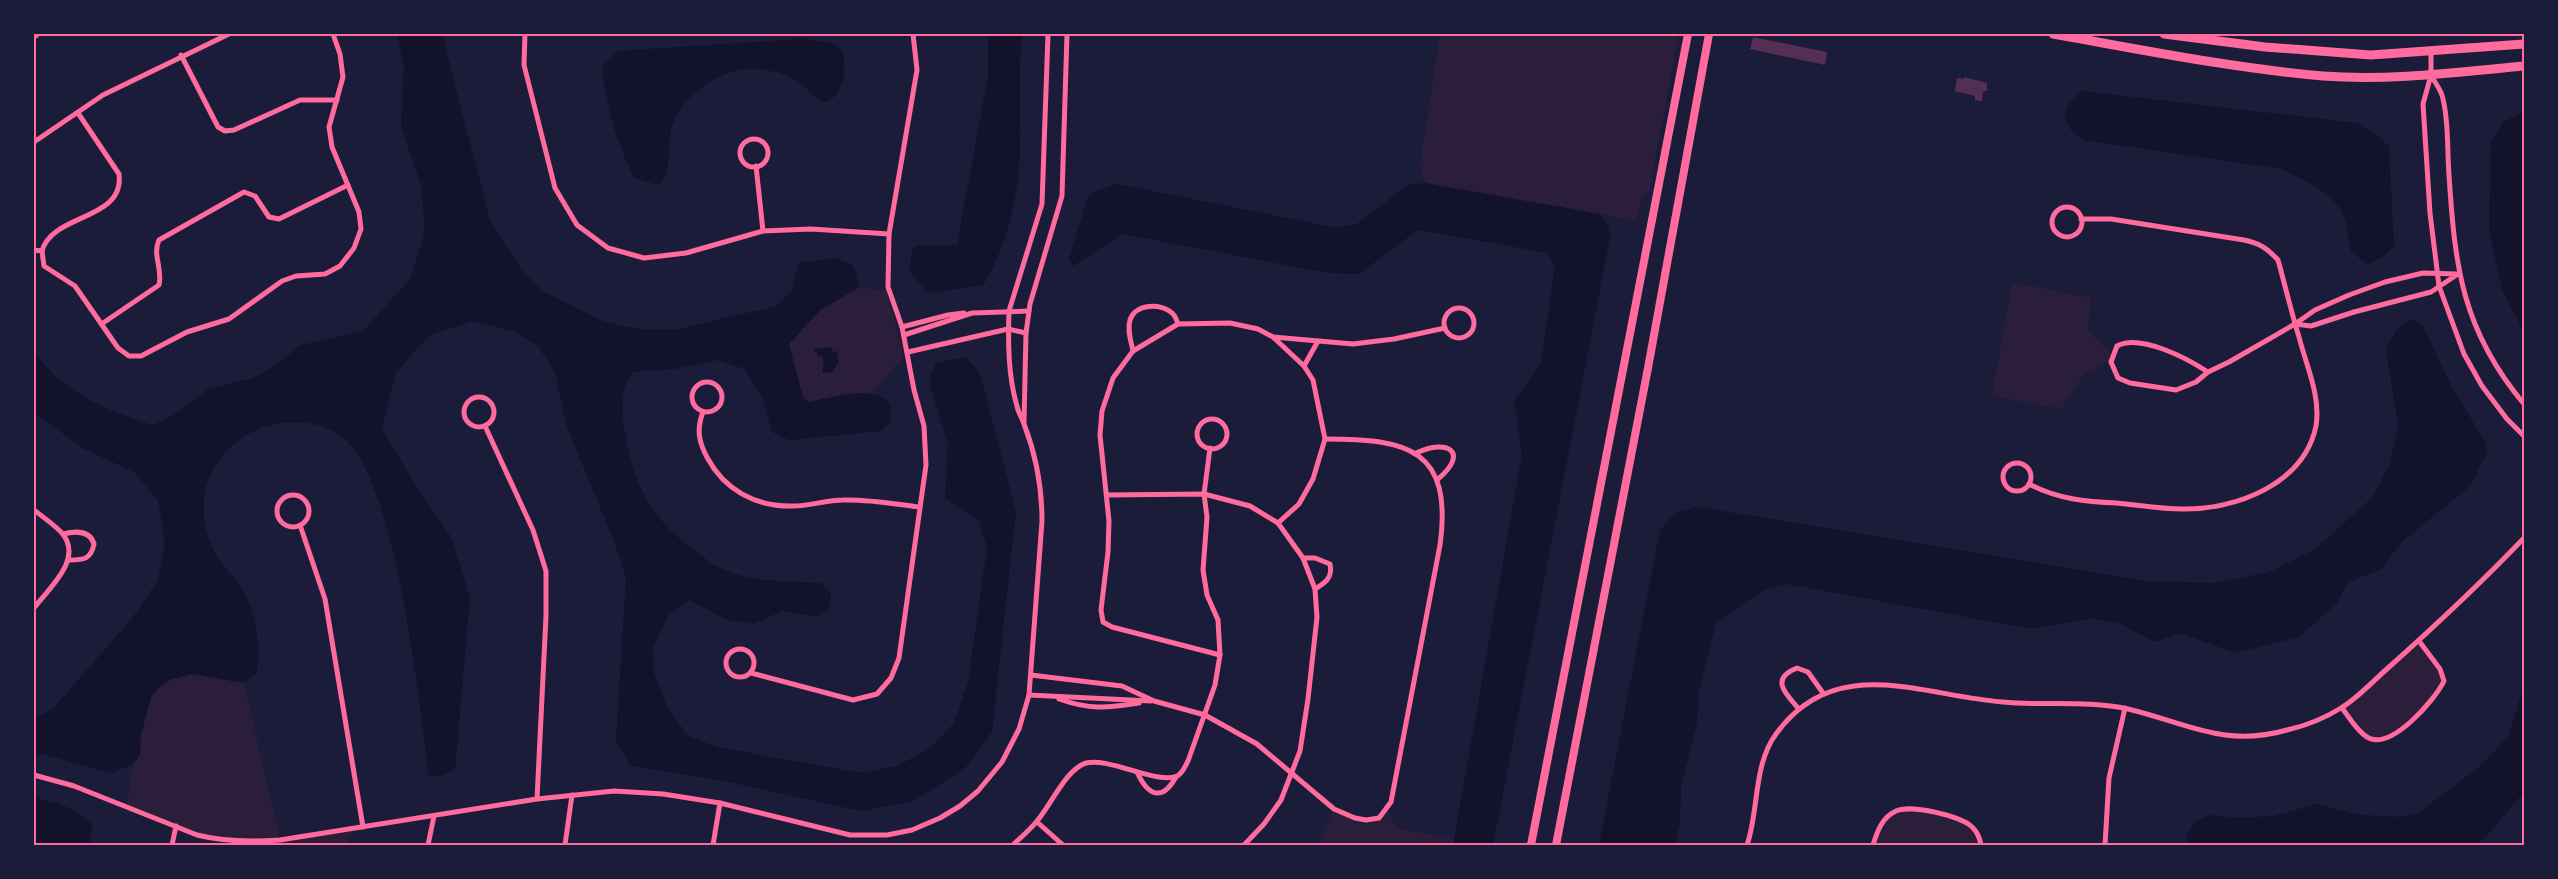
<svg xmlns="http://www.w3.org/2000/svg" width="2558" height="879" font-family="'Work Sans',sans-serif">
  <style>
    .green { fill: #2a1e3b }
    .water { fill: #12122b }
    .building { fill: #542f53 }
    .lines { fill: none; stroke-linecap: round; stroke-linejoin: round }
    .minor { stroke: #ff6b9d; stroke-width: 5 }
    .tertiary { stroke: #ff6b9d; stroke-width: 8 }
    .secondary { stroke: #ff6b9d; stroke-width: 9 }
    .neatline { fill: none; stroke: #ff6b9d; stroke-width: 2 }
  </style>
  <rect width="100%" height="100%" fill="#1b1b3a"/>
  <!-- green -->
  <g class="green">
    <polygon points="1440,34 1679,34 1649,193 1642,195 1637,221 1425,183 1420,164"/>
    <polygon points="2012,282 2091,298 2088,329 2112,355 2111,362 2086,372 2061,409 1992,396"/>
    <polygon points="858,288 887,290 904,356 872,393 808,402 803,398 789,344 820,310"/>
    <path d="M 2419,641 L 2440,669 L 2444,681 C 2435,700 2390,752 2367,737 C 2357,731 2349,717 2342,708 Z"/>
    <polygon points="192,674 244,683 280,840 354,828 346,845 249,845 250,843 217,840 127,806 132,765 140,755 141,735 151,697 160,686 172,679"/>
    <polygon points="1334,809 1350,817 1379,818 1387,810 1396,828 1454,839 1453,845 1316,845"/>
    <polygon points="1906,809 1946,815 1973,827 1981,845 1873,845 1885,819"/>
  </g>
  <!-- water -->
  <g class="water">
    <path d="M 397,34 L 442,34 L 490,221 L 521,269 L 542,291 L 602,321 L 638,329 L 674,330 L 777,306 L 792,290 L 798,263 L 836,258 L 852,265 L 857,275 L 858,288 L 820,310 L 789,344 L 803,398 L 808,402 C 833,398 874,383 891,405 L 890,422 L 882,431 L 789,440 L 772,432 L 763,399 L 745,369 L 716,360 L 675,369 L 632,372 C 619,394 621,414 626,438 C 635,488 653,520 695,551 C 703,556 711,564 720,568 C 752,583 787,581 821,583 L 831,594 L 829,609 L 818,617 L 782,611 L 754,624 L 727,620 L 690,600 L 669,614 L 653,648 L 654,672 L 667,707 L 688,736 L 717,747 L 861,773 L 897,766 L 931,748 L 954,723 L 968,682 L 987,548 L 979,520 L 945,499 L 948,444 L 929,382 L 936,363 L 940,362 L 965,357 L 979,371 L 1016,511 L 992,732 L 965,768 L 914,801 L 861,811 L 719,780 L 631,766 L 616,742 L 626,578 L 615,544 L 566,424 L 555,372 L 537,345 L 513,331 L 474,321 L 430,335 L 396,372 L 382,428 L 412,480 L 451,537 L 470,597 L 455,769 L 440,777 L 429,775 C 419,704 397,481 343,438 C 324,422 299,420 275,424 C 246,429 217,454 207,483 C 200,505 204,532 215,553 C 222,566 234,576 242,589 C 257,613 260,645 257,673 L 244,683 L 192,674 L 172,679 L 160,686 L 151,697 L 141,735 L 140,755 L 132,765 L 111,773 L 34,752 L 34,718 L 52,710 L 133,617 L 158,580 L 165,541 L 158,500 L 134,472 L 84,449 L 34,412 L 34,351 C 60,392 108,411 153,425 L 177,413 L 208,389 L 253,378 L 270,369 L 301,345 L 363,331 L 410,279 L 425,232 L 421,185 L 401,126 L 404,68 Z"/>
    <path d="M 988,34 L 1022,34 C 1018,72 1021,111 1020,149 C 1019,194 1007,247 983,285 L 928,293 L 909,271 L 912,250 L 917,245 L 957,245 L 988,76 Z"/>
    <path d="M 801,39 L 833,43 L 843,52 C 846,70 845,92 827,102 C 814,99 811,90 800,83 C 788,74 772,70 757,69 C 721,66 675,99 670,135 C 667,151 672,174 658,185 L 635,178 C 618,148 604,101 603,66 L 618,51 Z"/>
    <path d="M 2081,91 L 2357,123 L 2380,137 L 2389,147 L 2394,246 L 2384,256 L 2368,264 L 2351,252 C 2349,241 2348,230 2345,220 C 2337,194 2303,179 2281,169 L 2084,140 L 2069,128 L 2064,114 L 2069,104 Z"/>
    <polygon points="2524,111 2524,332 2502,290 2489,229 2491,141 2503,122"/>
    <polygon points="1425,183 1600,214 1609,226 1610,238 1493,845 1453,845 1522,454 1514,401 1541,363 1555,266 1548,253 1418,230 1359,274 1328,273 1123,234 1073,266 1069,258 1089,194 1116,184 1337,228 1357,224 1408,185"/>
    <polygon points="2413,319 2423,327 2453,389 2485,442 2487,452 2471,485 2403,541 2380,570 2348,582 2337,603 2299,637 2236,653 2179,633 2154,642 2121,624 2092,618 2032,629 1787,584 1765,589 1716,623 1698,696 1697,724 1681,785 1680,825 1674,845 1599,845 1660,530 1675,513 1697,507 2148,581 2216,583 2269,572 2315,549 2373,497 2390,463 2398,425 2386,349 2396,330"/>
    <polygon points="831,347 832,351 837,352 839,362 832,372 822,373 824,365 822,356 817,355 817,352 814,352 813,349"/>
    <polygon points="2524,685 2524,792 2484,839 2473,845 2188,845 2187,835 2196,821 2210,815 2238,818 2273,816 2317,804 2359,815 2401,817 2418,813 2483,764 2509,735"/>
    <path d="M 34,798 C 56,802 75,808 92,824 L 89,845 L 34,845 Z"/>
  </g>
  <!-- building -->
  <g class="building">
    <polygon points="1753,37 1827,52 1825,65 1750,49"/>
    <polygon points="1964,77 1987,83 1987,91 1983,91 1982,101 1975,100 1975,96 1955,91 1957,78 1964,79"/>
  </g>
  <g class="lines">
    <!-- minor -->
    <g class="minor">
      <polyline points="525,34 524,65 555,188 577,225 608,248 644,258 686,253 763,231 811,229 889,234"/>
      <polyline points="2431,52 2431,75 2423,104 2430,213 2439,286 2464,354 2482,386 2507,419 2524,436"/>
      <polyline points="181,55 218,127 225,131 234,130 300,100 337,100"/>
      <path d="M 2431,75 C 2435,83 2442,91 2443,99 C 2449,123 2447,150 2449,175 C 2455,267 2462,330 2524,404"/>
      <circle cx="754" cy="153" r="14"/>
      <polyline points="34,142 103,95 229,34"/>
      <polyline points="756,166 763,231"/>
      <circle cx="2067" cy="222" r="15"/>
      <polyline points="34,250 42,251 44,266 75,286 118,348 129,356 141,356 187,332 229,319 282,281 296,276 325,274 340,266 354,248 361,229 359,212 332,147 329,127 343,77 340,54 333,34"/>
      <path d="M 42,251 C 52,213 125,221 119,174 L 78,113"/>
      <circle cx="1459" cy="323" r="15"/>
      <path d="M 103,323 L 159,285 C 163,269 152,255 159,240 L 244,192 L 255,196 L 269,217 L 279,219 L 348,185"/>
      <polyline points="902,327 948,315 964,313"/>
      <polyline points="904,335 972,313 1029,311"/>
      <polyline points="1273,337 1304,366 1313,380 1325,439 1313,479 1299,504 1278,523"/>
      <path d="M 1133,351 C 1131,341 1127,330 1130,320 C 1135,304 1161,302 1173,314 C 1175,316 1177,321 1178,324"/>
      <polyline points="908,352 1008,329 1026,333"/>
      <polyline points="1304,366 1318,341"/>
      <path d="M 2208,372 C 2188,359 2140,333 2117,346 L 2111,362 L 2118,378 L 2130,383 L 2176,390 L 2196,382 L 2208,372 L 2229,362 L 2295,324 L 2315,310 L 2349,295 L 2385,282 L 2423,273 L 2458,274 L 2431,292 L 2354,312 L 2311,326 L 2295,324"/>
      <circle cx="707" cy="397" r="15"/>
      <circle cx="479" cy="412" r="15"/>
      <path d="M 703,412 C 696,430 699,443 708,459 C 725,490 755,506 790,506 C 807,507 825,500 843,500 C 869,499 894,504 920,507"/>
      <circle cx="1212" cy="434" r="15"/>
      <polyline points="1024,422 1026,333 1030,304 1062,196 1067,34"/>
      <polyline points="485,426 533,530 546,571 546,616 537,799"/>
      <path d="M 1416,453 C 1449,438 1469,453 1438,479"/>
      <circle cx="2017" cy="477" r="14"/>
      <path d="M 2029,484 C 2057,499 2087,502 2117,503 C 2139,505 2160,509 2182,509 C 2236,510 2304,484 2316,426 C 2321,396 2306,365 2299,337 C 2291,311 2285,285 2278,260 C 2267,248 2259,243 2244,240 L 2111,219 L 2081,219"/>
      <polyline points="1107,495 1204,494 1250,506 1278,523 1303,558 1315,589 1317,617 1308,699 1300,751 1281,800 1264,824 1244,845"/>
      <circle cx="293" cy="511" r="16"/>
      <path d="M 34,510 C 43,517 53,524 61,532 C 85,558 49,588 34,608"/>
      <polyline points="300,525 325,599 363,827"/>
      <path d="M 63,534 C 75,531 90,530 94,544 C 91,559 84,560 70,560"/>
      <path d="M 1303,558 L 1315,558 L 1330,564 C 1333,578 1325,583 1315,589"/>
      <circle cx="740" cy="663" r="14"/>
      <polyline points="1220,655 1112,627 1103,622 1101,610 1108,552 1109,521 1100,435 1102,411 1113,378 1133,351 1178,324 1230,323 1258,329 1273,337 1353,344 1394,339 1445,328"/>
      <polyline points="751,673 853,700 877,694 891,678 899,658 926,465 924,426 914,390 902,327 888,287 889,234 917,70 913,34"/>
      <path d="M 1031,675 L 1122,686 L 1154,701 L 1205,715 L 1257,744 L 1334,809 L 1355,818 L 1366,820 L 1379,818 L 1391,802 L 1440,545 C 1453,449 1408,439 1325,439"/>
      <polyline points="1029,695 1151,701"/>
      <path d="M 1059,699 C 1090,710 1106,708 1139,703"/>
      <path d="M 2342,708 C 2349,717 2357,731 2367,737 C 2390,752 2435,700 2444,681 L 2440,669 L 2419,641"/>
      <path d="M 1799,709 C 1786,694 1769,679 1797,668 L 1808,672 L 1823,693"/>
      <path d="M 1137,772 C 1148,796 1162,802 1176,777"/>
      <path d="M 34,775 L 74,786 L 197,835 C 225,842 252,842 280,840 L 537,799 L 614,791 L 663,794 L 720,803 L 850,835 L 887,835 L 912,830 L 940,818 L 960,806 L 978,791 L 1002,762 L 1019,729 L 1029,695 L 1042,521 C 1042,488 1036,455 1024,424 C 1022,418 1018,412 1017,406 C 1008,376 1008,342 1009,311 L 1042,204 L 1048,34"/>
      <polyline points="1037,822 1063,845"/>
      <polyline points="172,845 176,826"/>
      <polyline points="428,845 434,816"/>
      <polyline points="565,845 572,795"/>
      <polyline points="713,845 720,803"/>
      <path d="M 1013,845 C 1021,837 1030,830 1037,821 C 1051,805 1066,769 1086,763 C 1109,757 1158,785 1177,776 C 1183,773 1185,766 1188,761 L 1215,685 L 1220,655 L 1218,620 L 1207,595 L 1203,570 L 1207,517 L 1204,494 L 1210,448"/>
      <path d="M 1747,845 C 1759,811 1753,765 1776,734 C 1835,652 1922,696 2003,702 C 2045,706 2087,700 2128,709 C 2187,723 2224,748 2287,730 C 2305,726 2325,718 2341,708 C 2358,698 2373,681 2388,668 C 2435,626 2481,583 2524,538"/>
      <path d="M 1873,845 C 1877,832 1882,817 1896,811 C 1910,804 1963,816 1973,828 C 1978,833 1980,839 1981,845"/>
      <polyline points="2105,845 2109,778 2125,708"/>
    </g>
    <!-- tertiary -->
    <g class="tertiary">
      <polyline points="1531,845 1688,34"/>
      <polyline points="1556,845 1648,368 1709,34"/>
    </g>
    <!-- secondary -->
    <g class="secondary">
      <polyline points="34,34 35,34"/>
      <path d="M 2053,34 C 2143,50 2232,68 2323,76 C 2390,81 2458,72 2524,66"/>
      <polyline points="2164,34 2265,47 2371,55 2524,44"/>
    </g>
  </g>
  <!-- border -->
  <rect width="2558" height="879" fill="none" stroke="#1b1b3a" stroke-width="70"/>
  <rect x="35" y="35" width="2488" height="809" class="neatline"/>
</svg>
